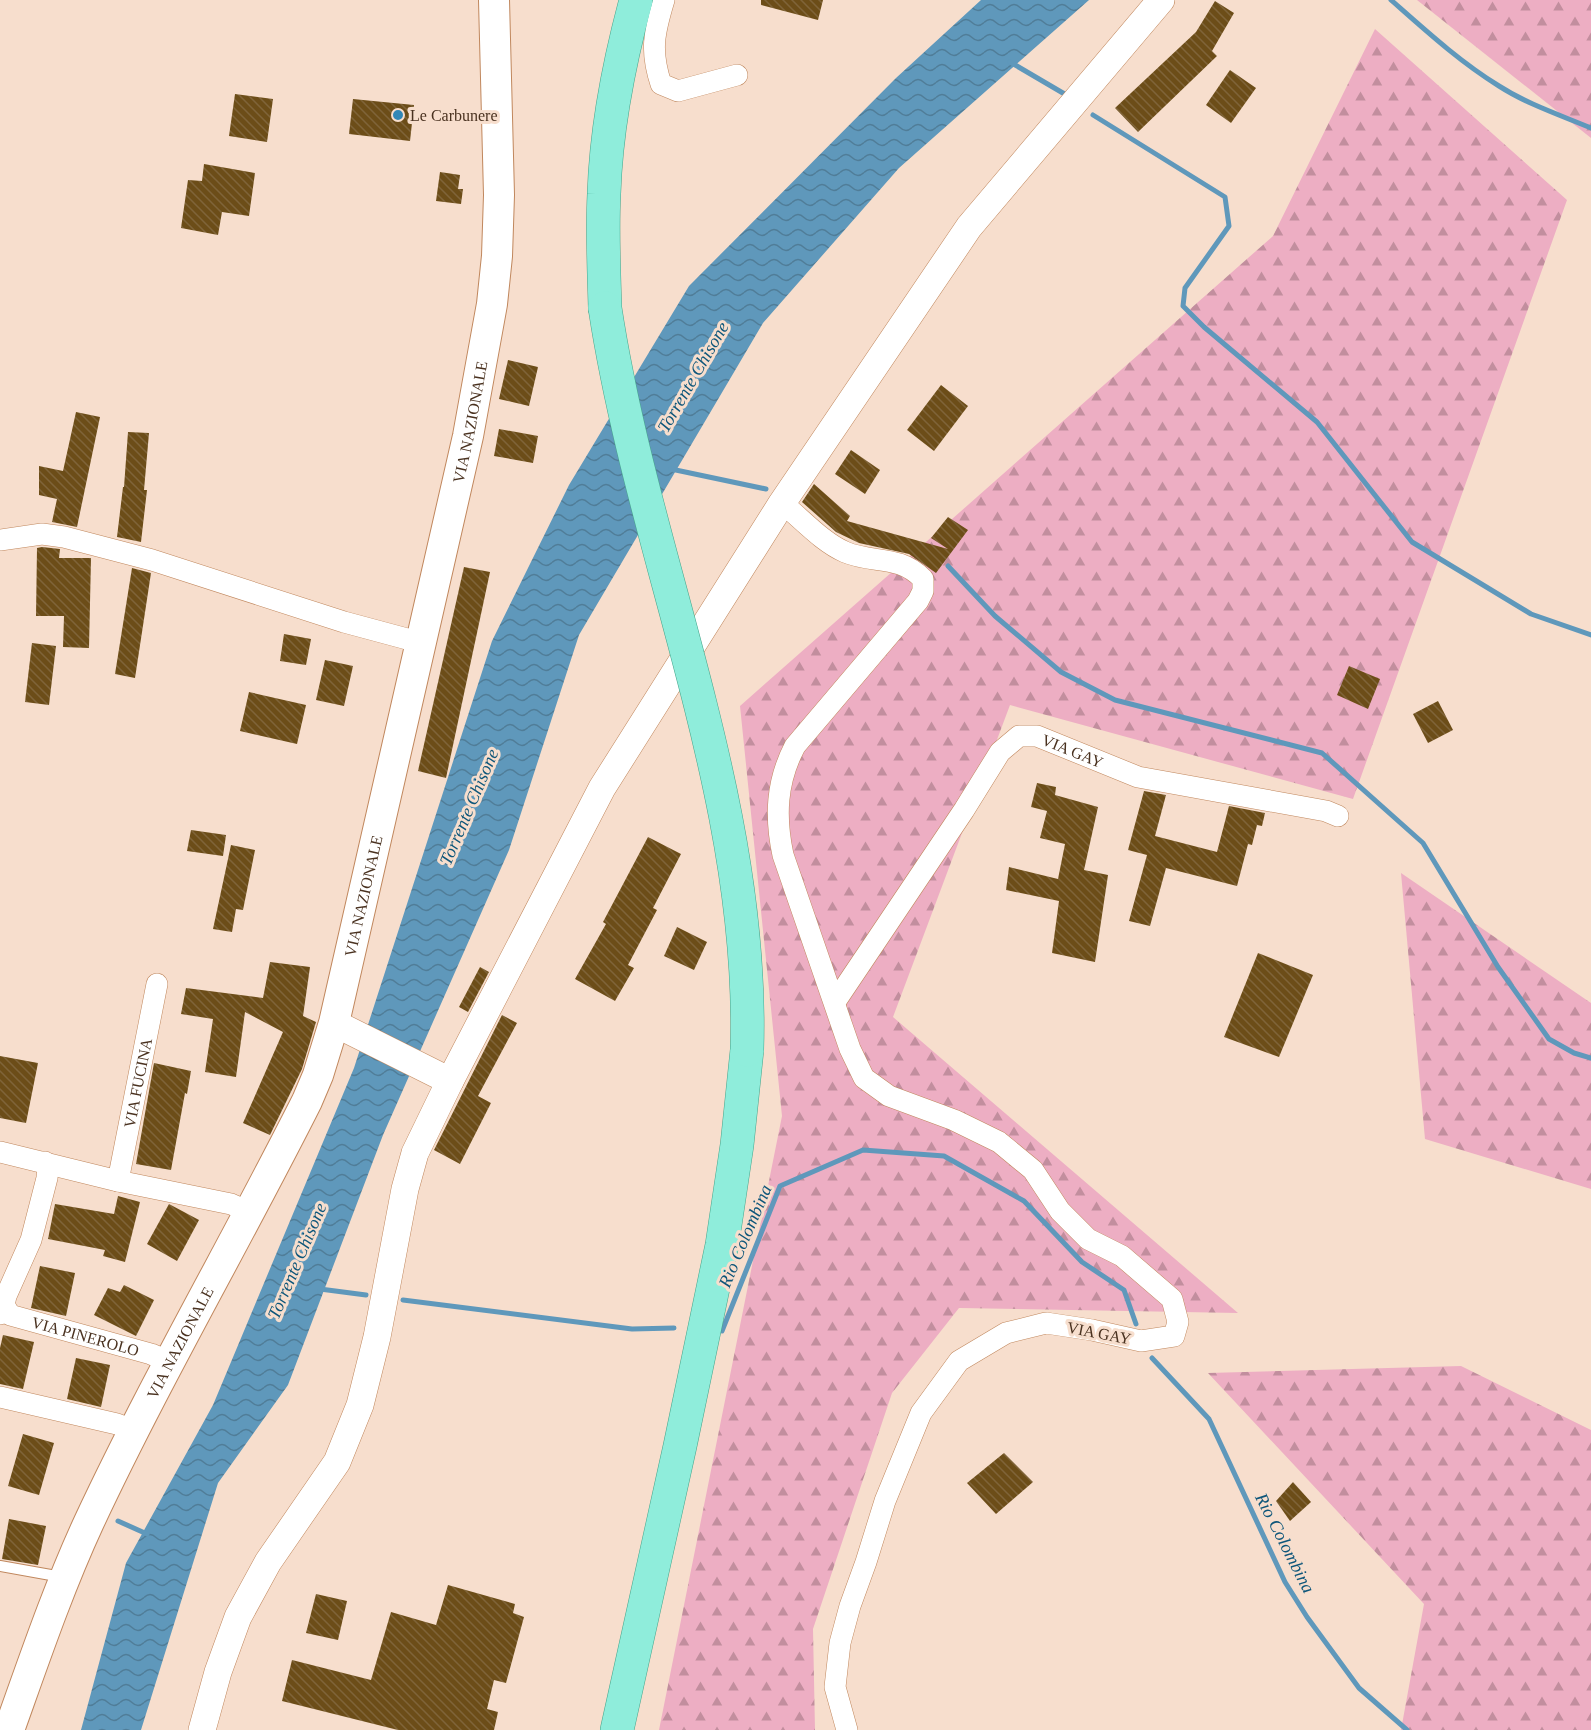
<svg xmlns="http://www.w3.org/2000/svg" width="1591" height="1730" font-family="'Times New Roman',serif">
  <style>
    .forest { fill: url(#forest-firs) }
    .water { fill: url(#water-waves) }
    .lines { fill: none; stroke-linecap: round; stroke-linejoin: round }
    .stream { stroke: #5f98bb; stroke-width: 5 }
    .building { fill: url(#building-back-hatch) }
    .service-casing { stroke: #c0875d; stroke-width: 12 }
    .minor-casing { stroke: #c0875d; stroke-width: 22 }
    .tertiary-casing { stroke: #c0875d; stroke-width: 28 }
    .secondary-casing { stroke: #c0875d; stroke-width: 32 }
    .primary-casing { stroke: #46a48a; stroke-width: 34 }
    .service { stroke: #fff; stroke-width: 10 }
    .minor { stroke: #fff; stroke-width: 21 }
    .tertiary { stroke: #fff; stroke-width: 27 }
    .secondary { stroke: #fff; stroke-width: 30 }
    .primary { stroke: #8feddb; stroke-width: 33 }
    .primary-bridge-casing { stroke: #46a48a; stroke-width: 34; stroke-linecap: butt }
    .primary-bridge { stroke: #8feddb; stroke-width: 33 }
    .poi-dot { fill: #3187b6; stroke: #f7decd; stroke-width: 2 }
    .labels { text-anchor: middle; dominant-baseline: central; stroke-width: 6; stroke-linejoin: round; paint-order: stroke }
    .poi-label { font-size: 16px; fill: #4a3220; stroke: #f7decd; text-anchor: start }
    .street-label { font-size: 16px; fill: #4a3220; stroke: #f7decd }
    .water-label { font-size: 18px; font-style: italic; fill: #0e567a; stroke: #f7decd }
  </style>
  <defs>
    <pattern id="forest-firs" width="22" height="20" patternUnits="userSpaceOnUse" patternTransform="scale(1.5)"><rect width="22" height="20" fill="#edaec3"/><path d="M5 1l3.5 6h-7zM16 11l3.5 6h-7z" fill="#c28e9e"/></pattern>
    <pattern id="water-waves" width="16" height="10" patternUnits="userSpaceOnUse" patternTransform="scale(1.5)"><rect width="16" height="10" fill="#5f98bb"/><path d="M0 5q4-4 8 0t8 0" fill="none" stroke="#507d98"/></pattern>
    <pattern id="building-back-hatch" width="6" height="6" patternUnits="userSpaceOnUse" patternTransform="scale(1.5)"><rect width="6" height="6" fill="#6c4d18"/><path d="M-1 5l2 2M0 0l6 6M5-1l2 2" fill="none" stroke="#7f6439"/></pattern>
  </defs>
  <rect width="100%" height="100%" fill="#f7decd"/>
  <!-- forest -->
  <g class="forest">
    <polygon points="1417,0 1591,0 1591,138"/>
    <polygon points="1375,29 1567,200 1353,799 1010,705 893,1017 1238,1313 959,1308 892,1393 813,1629 815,1730 659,1730 782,1116 740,706 1273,236"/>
    <polygon points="1401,873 1591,1003 1591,1189 1425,1139"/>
    <polygon points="1461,1366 1591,1430 1591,1730 1401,1730 1424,1604 1208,1373"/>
  </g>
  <!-- water -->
  <polygon class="water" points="981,0 1089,0 899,168 763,323 579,635 509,850 383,1135 288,1385 218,1483 141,1730 81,1730 126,1563 213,1405 354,1068 492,641 569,485 689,286 896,78"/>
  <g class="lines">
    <!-- stream -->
    <g class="stream">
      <path d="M 1391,0 C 1425,30 1460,62 1499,86 C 1527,104 1560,115 1591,128"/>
      <polyline points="1010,62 1068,96"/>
      <polyline points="1093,115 1225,197 1229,226 1185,288 1183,306 1204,327 1317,422 1412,542 1531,614 1591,635"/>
      <polyline points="671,469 766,489"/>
      <polyline points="948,566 995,616 1061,672 1115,700 1322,753 1423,843 1498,967 1549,1039 1574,1053 1591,1058"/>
      <polyline points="320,1289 366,1295"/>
      <polyline points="403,1300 632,1329 674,1328"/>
      <polyline points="722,1331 780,1186 863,1150 944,1156 1024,1201 1082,1262 1124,1290 1136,1324"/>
      <polyline points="1152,1358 1209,1419 1285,1582 1307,1617 1359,1688 1407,1730"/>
      <polyline points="118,1521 147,1534"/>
    </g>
  </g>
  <!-- building -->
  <g class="building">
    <polygon points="761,0 823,0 818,20 761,5"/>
    <polygon points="1215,1 1234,13 1212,51 1217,56 1138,132 1115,108 1196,32"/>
    <polygon points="1230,70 1256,88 1231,123 1206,105"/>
    <polygon points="235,94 273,99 267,142 229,136"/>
    <polygon points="353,99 414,105 410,141 349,134"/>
    <polygon points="204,164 255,173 249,216 222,212 218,235 181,228 188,180 202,181"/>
    <polygon points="440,172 460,175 458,189 463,189 461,204 436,201"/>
    <polygon points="508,360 538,367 529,406 499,399"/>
    <polygon points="941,385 968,406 934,451 907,430"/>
    <polygon points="76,412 100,417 77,527 52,522 57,499 39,495 39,466 63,471"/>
    <polygon points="499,429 538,436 533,463 494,456"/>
    <polygon points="128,432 149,433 144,490 147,490 141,542 117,537 123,487 124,487"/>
    <polygon points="851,450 880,470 865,494 835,474"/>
    <polygon points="814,484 850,516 847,521 948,549 931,538 948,517 968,530 936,573 909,554 859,543 836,532 802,502"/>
    <polygon points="42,547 60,549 59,558 91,558 89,648 63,647 64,616 36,616 37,548"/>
    <polygon points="464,567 490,572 446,778 418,771"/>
    <polygon points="132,568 151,573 135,678 115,674"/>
    <polygon points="284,634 311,639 306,665 280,661"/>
    <polygon points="32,643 56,646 49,705 25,702"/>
    <polygon points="325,660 353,666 344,706 316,700"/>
    <polygon points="1349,666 1380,679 1368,709 1337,695"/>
    <polygon points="249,692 306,705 297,744 240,731"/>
    <polygon points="1438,701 1453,730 1428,743 1413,714"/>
    <polygon points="1037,783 1056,787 1055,795 1098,807 1084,870 1108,875 1095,962 1052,953 1059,901 1006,890 1009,867 1058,879 1065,844 1040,838 1047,811 1031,807"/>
    <polygon points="1144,791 1166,795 1155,836 1217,852 1229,806 1265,813 1262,826 1257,825 1252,845 1248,844 1237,886 1166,868 1150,926 1129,921 1147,855 1128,850"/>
    <polygon points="191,830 226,835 223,856 187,851"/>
    <polygon points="648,837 681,854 653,908 657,910 628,965 634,968 615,1001 575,979 606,924 603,922"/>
    <polygon points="231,845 255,850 243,910 236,909 232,932 213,929"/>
    <polygon points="677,927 707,942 694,970 664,956"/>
    <polygon points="1258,953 1313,975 1279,1057 1224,1037"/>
    <polygon points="270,962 310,967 303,1016 316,1022 302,1069 270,1135 243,1123 283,1032 245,1012 236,1077 205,1072 213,1019 181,1014 186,988 263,998"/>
    <polygon points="480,967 489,972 468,1012 459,1007"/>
    <polygon points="502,1015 517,1023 478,1096 491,1103 460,1164 434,1150"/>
    <polygon points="0,1056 38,1063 26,1123 0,1118"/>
    <polygon points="154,1063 191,1071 187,1094 185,1093 171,1170 136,1164"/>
    <polygon points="118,1196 140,1202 125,1262 103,1256 105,1250 48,1239 55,1204 114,1214"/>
    <polygon points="169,1204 199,1220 177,1261 147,1244"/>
    <polygon points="40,1266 75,1273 66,1316 31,1308"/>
    <polygon points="124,1285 154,1300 136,1336 94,1315 108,1288 120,1292"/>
    <polygon points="3,1335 34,1342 23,1389 0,1384 0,1348"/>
    <polygon points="76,1358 110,1365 101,1407 67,1399"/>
    <polygon points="23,1434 54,1443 39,1495 8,1486"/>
    <polygon points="1004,1453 1033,1482 996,1514 967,1483"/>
    <polygon points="1293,1482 1311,1502 1290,1521 1276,1501"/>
    <polygon points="9,1519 46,1526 38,1565 2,1559"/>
    <polygon points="448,1585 515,1604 513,1613 524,1617 506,1683 494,1680 487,1709 498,1712 494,1730 398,1730 282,1701 292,1660 371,1680 391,1612 436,1625"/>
    <polygon points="316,1594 347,1601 338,1640 306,1633"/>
  </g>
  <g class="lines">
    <defs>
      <polyline id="service" points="0,1566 62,1577"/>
      <g id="minor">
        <path d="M 664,0 C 654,33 650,51 661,84 L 678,91 L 737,75"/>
        <path d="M 782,503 C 802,519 822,542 845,552 C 873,564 899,554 923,579 L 923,591 L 918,601 L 795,746 C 776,782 775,817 783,855 L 850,1049 L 864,1078 L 889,1096 L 954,1120 L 999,1142 L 1033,1170 L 1060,1211 L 1088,1239 L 1122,1256 L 1172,1299 L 1178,1322 L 1174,1336 L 1141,1341 L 1092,1330 L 1046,1323 L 1006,1333 L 959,1361 L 921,1413 L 885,1501 L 866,1562 L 850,1606 L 840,1643 L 835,1687 L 847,1730"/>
        <polyline points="0,540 42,534 64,537 152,560 344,622 422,643"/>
        <path id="s1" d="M 835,1002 L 964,810 L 1000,752 L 1019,736 L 1037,736 L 1138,777 L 1326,811 L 1338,816"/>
        <polyline points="0,1152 118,1181 231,1204 249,1212"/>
        <path id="s2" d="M 118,1181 L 157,984"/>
        <path id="s3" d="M 4,1305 L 10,1315 L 151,1354 L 170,1362"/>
        <polyline points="0,1314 4,1305 6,1296 31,1240 47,1178 48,1169 45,1162"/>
        <polyline points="0,1397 117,1424 133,1430"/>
      </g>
      <g id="tertiary">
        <polyline points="334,1023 450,1081"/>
        <polyline points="202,1730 218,1672 238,1617 268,1562 337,1462 360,1405 377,1337 405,1189 415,1153 450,1081 602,788 782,503 969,227 1161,0"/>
      </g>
      <g id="secondary">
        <path id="s4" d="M 9,1730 C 34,1660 58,1589 89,1522 C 156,1379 236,1242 307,1101 L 318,1075 L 334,1023 L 468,436 L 492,304 L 497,256 L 499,195 L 494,0"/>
      </g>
      <g id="primary">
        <path d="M 605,308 C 604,270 602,232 604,194 C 606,128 619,63 636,0"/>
        <polyline points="617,1730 680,1446 722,1245 737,1145 747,1050"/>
      </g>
    </defs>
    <!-- service casing -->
    <use href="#service" class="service-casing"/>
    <!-- minor casing -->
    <use href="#minor" class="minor-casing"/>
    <!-- tertiary casing -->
    <use href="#tertiary" class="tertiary-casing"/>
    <!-- secondary casing -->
    <use href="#secondary" class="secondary-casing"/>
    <!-- primary casing -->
    <use href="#primary" class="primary-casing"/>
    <!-- service -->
    <use href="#service" class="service"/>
    <!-- minor -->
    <use href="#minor" class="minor"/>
    <!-- tertiary -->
    <use href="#tertiary" class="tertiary"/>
    <!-- secondary -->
    <use href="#secondary" class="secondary"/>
    <!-- primary -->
    <use href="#primary" class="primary"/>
    <defs>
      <path id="primary-bridge" d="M 605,308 C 643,557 755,795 747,1050"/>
    </defs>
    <!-- primary-bridge casing -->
    <use href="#primary-bridge" class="primary-bridge-casing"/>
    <!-- primary-bridge -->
    <use href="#primary-bridge" class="primary-bridge"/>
  </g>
  <!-- markers -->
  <circle class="poi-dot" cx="398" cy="115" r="6"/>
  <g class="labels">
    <!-- poi labels -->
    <g class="poi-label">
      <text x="410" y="115">Le Carbunere</text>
    </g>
    <!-- street labels -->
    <g class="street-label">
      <text stroke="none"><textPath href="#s4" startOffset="1396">VIA NAZIONALE</textPath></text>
      <text stroke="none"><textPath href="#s1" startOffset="381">VIA GAY</textPath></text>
      <text stroke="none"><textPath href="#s4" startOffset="910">VIA NAZIONALE</textPath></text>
      <text stroke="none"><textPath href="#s2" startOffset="100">VIA FUCINA</textPath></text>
      <text transform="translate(1099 1333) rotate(11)">VIA GAY</text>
      <text stroke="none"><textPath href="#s3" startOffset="90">VIA PINEROLO</textPath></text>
      <text stroke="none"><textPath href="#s4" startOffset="424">VIA NAZIONALE</textPath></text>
    </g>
    <!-- water labels -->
    <g class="water-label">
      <text transform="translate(693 377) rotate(-60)">Torrente Chisone</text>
      <text transform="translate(469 807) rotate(-67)">Torrente Chisone</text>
      <text transform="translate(745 1236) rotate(-67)">Rio Colombina</text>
      <text transform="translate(297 1261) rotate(-67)">Torrente Chisone</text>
      <text transform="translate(1285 1543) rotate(63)">Rio Colombina</text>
    </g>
  </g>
</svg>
